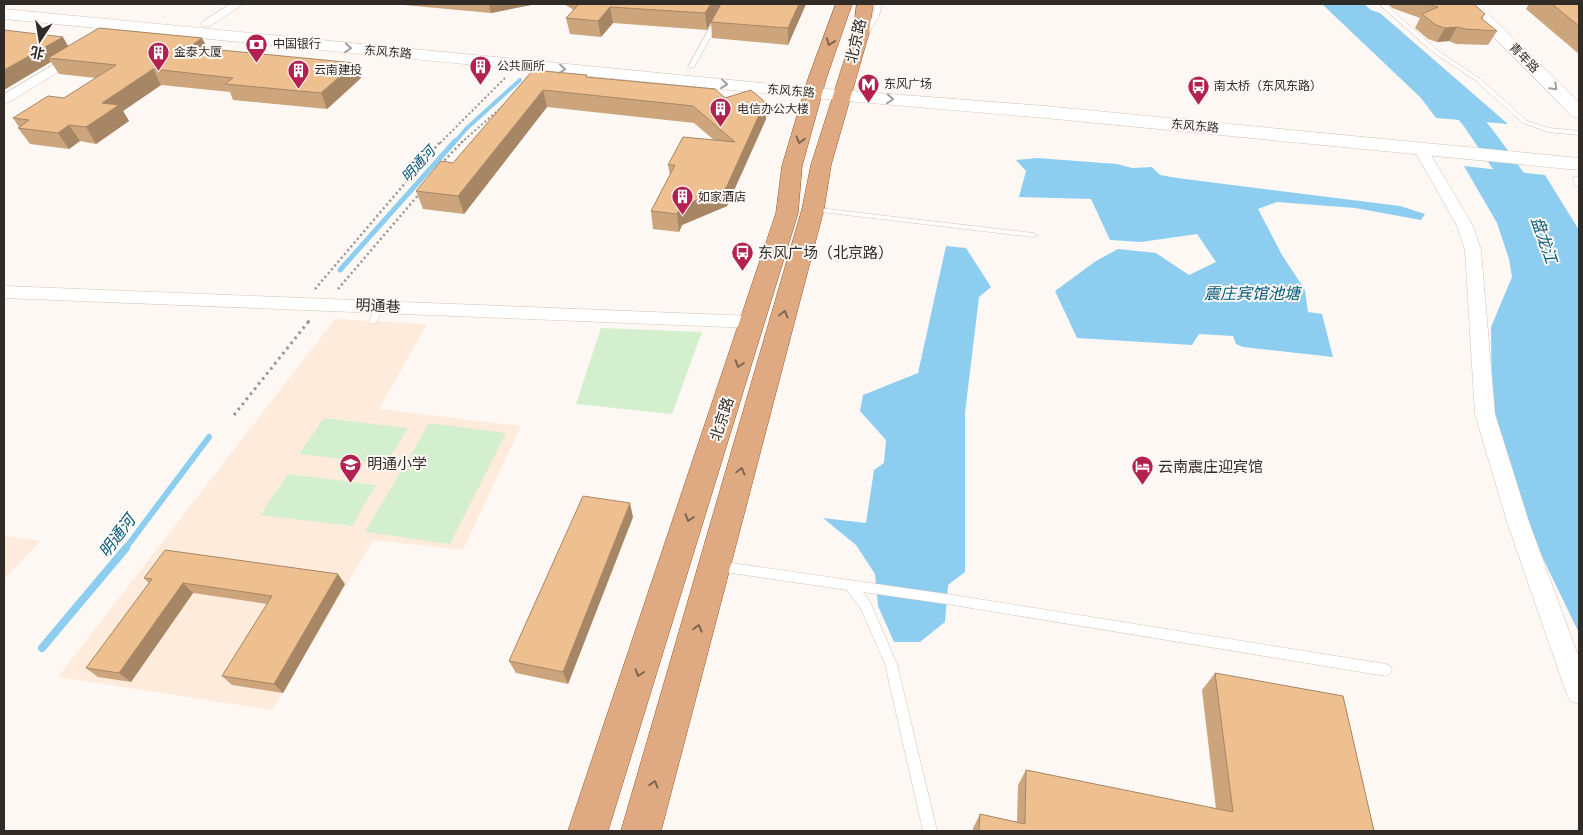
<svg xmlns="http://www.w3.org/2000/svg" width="1583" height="835" font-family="'Work Sans','Noto Sans SC',sans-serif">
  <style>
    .education { fill: #feebdb }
    .green { fill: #d4efcd }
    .water { fill: #8dcef0 }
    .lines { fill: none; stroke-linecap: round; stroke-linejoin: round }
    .stream-far3 { stroke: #8dcef0; stroke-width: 4 }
    .stream-far2 { stroke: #8dcef0; stroke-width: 5 }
    .stream-far1 { stroke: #8dcef0; stroke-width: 6 }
    .stream { stroke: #8dcef0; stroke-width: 8 }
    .river { fill: #8dcef0; fill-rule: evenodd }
    .service-casing { stroke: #d1c4b8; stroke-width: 1 }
    .minor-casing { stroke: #d1c4b8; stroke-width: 1 }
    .secondary-casing { stroke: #d1c4b8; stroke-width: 1 }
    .primary-casing { stroke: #94592b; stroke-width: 1 }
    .path-far2 { stroke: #9b9591; stroke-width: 2; stroke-dasharray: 2 2.5; stroke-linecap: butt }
    .path-far1 { stroke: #9b9591; stroke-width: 2.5; stroke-dasharray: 2 3; stroke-linecap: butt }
    .path { stroke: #9b9591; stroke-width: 3; stroke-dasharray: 2.5 4; stroke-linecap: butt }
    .service { fill: #fff; fill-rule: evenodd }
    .minor { fill: #fff; fill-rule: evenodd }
    .secondary { fill: #fff; fill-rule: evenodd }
    .primary { fill: #dfaa81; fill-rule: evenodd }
    .wall { fill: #cda57c }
    .shaded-wall { fill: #a78665 }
    .building { fill: #eec090; stroke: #a78665 }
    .oneway { stroke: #7f6450 }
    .oneway2 { stroke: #a2a09e }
    .labels { text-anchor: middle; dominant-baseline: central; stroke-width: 4; stroke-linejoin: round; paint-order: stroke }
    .far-poi-label { font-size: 12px; fill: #312b27; stroke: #fdf8f3; text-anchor: start }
    .far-street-label { font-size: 12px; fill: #312b27; stroke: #fdf8f3 }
    .far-water-label { font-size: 14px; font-style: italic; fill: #005979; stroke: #fdf8f3 }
    .street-label { font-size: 15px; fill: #312b27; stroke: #fdf8f3 }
    .poi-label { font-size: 15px; fill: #312b27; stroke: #fdf8f3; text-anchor: start }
    .water-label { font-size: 16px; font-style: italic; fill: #005979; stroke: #fdf8f3 }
  </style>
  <rect width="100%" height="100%" fill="#fdf8f3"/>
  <!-- education -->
  <g class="education">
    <polygon points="335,319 427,324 379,409 521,426 463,550 373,540 272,710 58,677"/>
    <polygon points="4,536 41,541 4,579"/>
  </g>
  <!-- green -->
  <g class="green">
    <polygon points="601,328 702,332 672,414 576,404"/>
    <polygon points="324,418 408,428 386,464 299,454"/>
    <polygon points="429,423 506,433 450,544 365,532"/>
    <polygon points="288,474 376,485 352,526 260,515"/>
  </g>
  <!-- water -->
  <g class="water">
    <polygon points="1322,4 1364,4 1371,10 1380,13 1508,124 1436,118 1421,98"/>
    <polygon points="1037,158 1117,164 1132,168 1152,167 1160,175 1177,178 1400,206 1425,214 1421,220 1355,208 1277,202 1258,209 1282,255 1305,290 1308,312 1322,314 1333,357 1243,347 1236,344 1233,336 1199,334 1192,345 1077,338 1055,291 1096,261 1118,249 1156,253 1189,275 1216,262 1197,234 1141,242 1110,240 1091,199 1019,197 1026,171 1016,160"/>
    <polygon points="1464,166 1545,175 1579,230 1579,633 1538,548 1510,475 1492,414 1491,327 1512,277 1509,259 1497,223"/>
    <polygon points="946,246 966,248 991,287 979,297 965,413 965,572 948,585 945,622 920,642 894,642 878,606 875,574 856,545 823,518 866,523 874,470 884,463 886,440 860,411 863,395 918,373"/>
  </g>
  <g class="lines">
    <!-- stream-far3 -->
    <polyline class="stream-far3" points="454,143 466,129 520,80"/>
    <!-- stream-far2 -->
    <polyline class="stream-far2" points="340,270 455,141"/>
    <!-- stream-far1 -->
    <polyline class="stream-far1" points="125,549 209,437"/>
    <!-- stream -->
    <polyline class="stream" points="42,648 126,548"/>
    <!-- river -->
    <path class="river" d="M 1438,76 C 1465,82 1532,185 1551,212 L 1546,218 L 1536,221 L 1526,218 L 1463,125 L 1426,83 L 1429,78 Z"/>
    <defs>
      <g id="service">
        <polygon points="723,4 729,4 694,67 689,68 688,67"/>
        <polygon points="876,4 882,4 879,16 865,39 861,39 860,38 873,16"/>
        <polygon points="1379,4 1385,4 1437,50 1479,78 1527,121 1549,128 1579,131 1579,135 1548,132 1523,123 1475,80 1433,52"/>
        <polygon points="1574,177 1579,177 1579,187 1575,185 1573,179"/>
        <polygon points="810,207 1033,233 1037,235 1033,237 813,211 809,209"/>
        <polygon points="380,303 384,306 376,323 373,324 370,323 369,321 377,304"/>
        <polygon points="718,561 953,595 1386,664 1390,666 1392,670 1390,674 1386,676 953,605 863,592 870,602 897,664 937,831 923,831 885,664 861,609 847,590 718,571 714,570 712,566 714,562"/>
      </g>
      <g id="minor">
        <polygon points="230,4 243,4 210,26 202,26 200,24 202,22"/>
        <polygon points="77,51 81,52 83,55 81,58 9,102 4,103 4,94"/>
        <polygon points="1420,144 1425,145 1427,148 1473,226 1481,250 1495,414 1529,522 1579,658 1579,704 1570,701 1566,692 1507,522 1475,414 1465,250 1457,226 1413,148 1415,145"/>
        <polygon points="4,286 753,316 759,318 762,322 759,326 753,328 4,298"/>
      </g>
      <g id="secondary">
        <polygon points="1461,4 1478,4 1579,102 1579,118 1572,116"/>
        <polygon points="4,9 813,88 1045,106 1579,158 1579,170 1045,118 813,98 4,19"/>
      </g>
      <g id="primary">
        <polygon points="836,4 852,4 826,79 802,166 798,213 608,831 568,831 776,213 782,166 808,79"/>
        <polygon points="857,4 873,4 869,33 831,165 824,209 661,831 621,831 802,209 811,165 853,33"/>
      </g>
    </defs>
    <!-- service casing -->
    <use href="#service" class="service-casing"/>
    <!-- minor casing -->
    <use href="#minor" class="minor-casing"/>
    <!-- secondary casing -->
    <use href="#secondary" class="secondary-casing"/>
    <!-- primary casing -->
    <use href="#primary" class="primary-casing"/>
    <!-- path-far2 -->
    <g class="path-far2">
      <polyline points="440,143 505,78"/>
      <polyline points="461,143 504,105"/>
    </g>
    <!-- path-far1 -->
    <g class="path-far1">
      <polyline points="441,164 463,141"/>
      <polyline points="315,289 441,141"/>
      <polyline points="338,289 420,193"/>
      <polyline points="308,322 310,320"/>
    </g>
    <!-- path -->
    <polyline class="path" points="234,415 309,321"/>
    <!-- service -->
    <use href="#service" class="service"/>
    <!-- minor -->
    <use href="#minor" class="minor"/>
    <!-- secondary -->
    <use href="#secondary" class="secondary"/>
    <!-- primary -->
    <use href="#primary" class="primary"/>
  </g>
  <!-- wall -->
  <g class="wall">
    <polygon points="393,4 536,4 491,13"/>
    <polygon points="564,4 721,4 707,30 613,23 601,37 570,34 566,18 574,10"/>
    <polygon points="806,4 788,45 712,38 711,22"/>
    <polygon points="1388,4 1474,4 1485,14 1482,19 1497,31 1488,45 1456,44 1449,41 1437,42 1428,39 1415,28 1420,18 1392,8"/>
    <polygon points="1529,4 1579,4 1579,54 1526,9"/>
    <polygon points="4,30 68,46 208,49 361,78 327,109 233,100 230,92 161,85 123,111 129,121 96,144 80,141 69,149 30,144 18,128 19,127 13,118 64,98 96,78 59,74 51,62"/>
    <polygon points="533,70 587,77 725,98 766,119 727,206 682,225 679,232 653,229 651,211 670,175 668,165 714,140 694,123 547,107 464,214 423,209 416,191 453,163"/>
    <polygon points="633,517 568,684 516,673 509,661"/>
    <polygon points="144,578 345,584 283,693 232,685 222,676 267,604 193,593 131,682 98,677 86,668 149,583"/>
    <polygon points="1215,673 1374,831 973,831 973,828 980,814 1017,822 1018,785 1026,770 1216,809 1202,690"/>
  </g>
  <!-- shaded-wall -->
  <g class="shaded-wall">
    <polygon points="489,4 536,4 491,13"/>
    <polygon points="711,4 721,4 707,30 705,13"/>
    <polygon points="799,4 806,4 788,45 788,28"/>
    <polygon points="610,7 613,23 601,37 598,21"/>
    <polygon points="1457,27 1449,41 1437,42 1445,28"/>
    <polygon points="63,37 71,51 48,58 51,62 4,90 4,70"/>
    <polygon points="202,38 210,53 189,47"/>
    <polygon points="355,63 361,78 327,109 321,93"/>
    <polygon points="153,69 161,85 123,111 129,121 96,144 86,127 102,103"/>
    <polygon points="543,90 547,107 464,214 458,196"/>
    <polygon points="765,102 766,119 727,206 682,225 679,232 677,214 680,207 726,188"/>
    <polygon points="69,125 80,141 69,149 58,133"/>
    <polygon points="630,503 633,517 568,684 563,672"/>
    <polygon points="338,574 345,584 283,693 274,684"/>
    <polygon points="183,583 193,593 131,682 119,673"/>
  </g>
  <!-- building -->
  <g class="building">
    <polygon points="579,4 711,4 705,13 610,7 598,21 566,18"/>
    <polygon points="721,4 799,4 788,28 711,22"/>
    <polygon points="1428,4 1474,4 1485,14 1481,18 1497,31 1465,29 1457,27 1445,28 1436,25 1422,14 1438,7"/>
    <polygon points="1552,4 1579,4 1579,26"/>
    <polygon points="99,28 202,38 189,47 355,63 321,93 225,84 233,78 153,69 102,103 119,105 86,127 69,125 58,133 18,128 29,120 13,118 48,96 64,98 116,65 48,58"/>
    <polygon points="4,30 63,37 4,70"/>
    <polygon points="533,70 587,75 586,77 715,89 725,98 751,90 765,102 726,188 680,207 677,214 651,211 675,165 668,165 683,137 735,142 693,106 543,90 458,196 416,191 441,161 453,163"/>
    <polygon points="583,496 630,503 563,672 509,661"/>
    <polygon points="165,550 338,574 274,684 222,676 272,596 183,583 119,673 86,668 152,579 144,578"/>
    <polygon points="1215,673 1343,696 1374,831 979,831 980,814 1025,824 1026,770 1233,812"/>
  </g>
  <!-- one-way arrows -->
  <defs><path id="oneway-chevron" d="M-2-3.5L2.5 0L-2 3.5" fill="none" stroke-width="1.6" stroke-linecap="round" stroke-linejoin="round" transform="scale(1.25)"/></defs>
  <g class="oneway">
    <use href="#oneway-chevron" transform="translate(830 42) rotate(110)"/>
    <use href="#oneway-chevron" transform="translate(800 140) rotate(106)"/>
    <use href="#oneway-chevron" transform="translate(784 314) rotate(-75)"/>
    <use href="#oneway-chevron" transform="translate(739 364) rotate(108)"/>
    <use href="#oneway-chevron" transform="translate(741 471) rotate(-75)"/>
    <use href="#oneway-chevron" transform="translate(689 518) rotate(108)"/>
    <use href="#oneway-chevron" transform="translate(698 628) rotate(-74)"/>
    <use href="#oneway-chevron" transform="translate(639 673) rotate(108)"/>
    <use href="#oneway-chevron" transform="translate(654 784) rotate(-74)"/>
  </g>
  <g class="oneway2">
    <use href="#oneway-chevron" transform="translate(348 48) rotate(5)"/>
    <use href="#oneway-chevron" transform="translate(562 69) rotate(6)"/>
    <use href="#oneway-chevron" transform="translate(724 84) rotate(6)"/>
    <use href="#oneway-chevron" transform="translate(1554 87) rotate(45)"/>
    <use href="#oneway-chevron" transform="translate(890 99) rotate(5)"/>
  </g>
  <!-- icons -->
  <defs>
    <symbol id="bank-pin" viewBox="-11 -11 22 30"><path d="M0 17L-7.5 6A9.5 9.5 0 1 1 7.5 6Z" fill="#b2214f" stroke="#fdf8f3"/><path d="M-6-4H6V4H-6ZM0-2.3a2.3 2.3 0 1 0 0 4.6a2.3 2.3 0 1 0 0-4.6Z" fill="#fff"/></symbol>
    <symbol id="building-pin" viewBox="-11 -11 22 30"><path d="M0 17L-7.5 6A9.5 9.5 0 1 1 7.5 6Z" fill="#b2214f" stroke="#fdf8f3"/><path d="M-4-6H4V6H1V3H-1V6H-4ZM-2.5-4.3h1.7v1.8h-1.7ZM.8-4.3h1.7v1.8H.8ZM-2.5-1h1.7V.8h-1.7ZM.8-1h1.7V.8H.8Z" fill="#fff"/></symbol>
    <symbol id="metro-pin" viewBox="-11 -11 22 30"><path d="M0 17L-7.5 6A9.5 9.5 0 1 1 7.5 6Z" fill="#b2214f" stroke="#fdf8f3"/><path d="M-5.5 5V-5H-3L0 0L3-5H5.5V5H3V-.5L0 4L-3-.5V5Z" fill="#fff"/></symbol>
    <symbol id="bus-pin" viewBox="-11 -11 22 30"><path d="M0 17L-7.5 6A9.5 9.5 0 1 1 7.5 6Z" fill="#b2214f" stroke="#fdf8f3"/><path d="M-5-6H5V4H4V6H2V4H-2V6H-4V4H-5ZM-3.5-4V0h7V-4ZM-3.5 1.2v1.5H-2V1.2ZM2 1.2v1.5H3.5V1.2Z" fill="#fff"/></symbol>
    <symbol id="school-pin" viewBox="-11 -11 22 30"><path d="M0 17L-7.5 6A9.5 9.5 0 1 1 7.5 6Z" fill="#b2214f" stroke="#fdf8f3"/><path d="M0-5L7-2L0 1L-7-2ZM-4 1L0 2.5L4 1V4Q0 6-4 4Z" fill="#fff"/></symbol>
    <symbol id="hotel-pin" viewBox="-11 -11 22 30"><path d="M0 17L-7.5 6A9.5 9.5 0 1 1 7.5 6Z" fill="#b2214f" stroke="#fdf8f3"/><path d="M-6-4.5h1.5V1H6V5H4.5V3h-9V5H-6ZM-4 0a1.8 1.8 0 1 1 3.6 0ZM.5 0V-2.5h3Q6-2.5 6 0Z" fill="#fff"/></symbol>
  </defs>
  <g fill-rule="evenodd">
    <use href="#bank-pin" x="244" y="32" width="25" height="34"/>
    <use href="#building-pin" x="146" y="40" width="25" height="34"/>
    <use href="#building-pin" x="468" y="54" width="25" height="34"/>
    <use href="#building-pin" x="286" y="58" width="25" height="34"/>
    <use href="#metro-pin" x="856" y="72" width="25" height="34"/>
    <use href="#bus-pin" x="1186" y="74" width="25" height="34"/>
    <use href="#building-pin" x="708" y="96" width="25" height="34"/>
    <use href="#building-pin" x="670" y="184" width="25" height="34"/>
    <use href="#bus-pin" x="730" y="240" width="25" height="34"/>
    <use href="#school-pin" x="338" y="452" width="25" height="34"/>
    <use href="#hotel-pin" x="1130" y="454" width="25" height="34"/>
  </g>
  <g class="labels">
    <!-- far-poi labels -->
    <g class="far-poi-label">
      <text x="273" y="44">中国银行</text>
      <text x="174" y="52">金泰大厦</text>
      <text x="497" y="66">公共厕所</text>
      <text x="314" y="70">云南建投</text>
      <text x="884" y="84">东风广场</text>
      <text x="1214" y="86">南太桥（东风东路）</text>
      <text x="737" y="109">电信办公大楼</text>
      <text x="698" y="197">如家酒店</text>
    </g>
    <!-- far-street labels -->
    <g class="far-street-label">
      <text transform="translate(388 52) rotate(5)">东风东路</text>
      <text transform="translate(1524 58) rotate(45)">青年路</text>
      <text transform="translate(791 91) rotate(5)">东风东路</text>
      <text transform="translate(1195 126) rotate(5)">东风东路</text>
    </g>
    <!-- far-water labels -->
    <g class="far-water-label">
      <text transform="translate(418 164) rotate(-48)">明通河</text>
    </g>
    <!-- street labels -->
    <g class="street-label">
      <text transform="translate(856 41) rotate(-77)">北京路</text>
      <text transform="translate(378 306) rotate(3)">明通巷</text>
      <text transform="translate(722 419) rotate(-72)">北京路</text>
    </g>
    <!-- poi labels -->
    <g class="poi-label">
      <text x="758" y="253">东风广场（北京路）</text>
      <text x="367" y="464">明通小学</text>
      <text x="1158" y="467">云南震庄迎宾馆</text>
    </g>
    <!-- water labels -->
    <g class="water-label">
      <text transform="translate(1544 240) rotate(71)">盘龙江</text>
      <text x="1252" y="293">震庄宾馆池塘</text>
      <text transform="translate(117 536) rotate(-53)">明通河</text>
    </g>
  </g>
  <!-- border -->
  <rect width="1583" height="835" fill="none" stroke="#312b27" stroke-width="10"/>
  <!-- north arrow -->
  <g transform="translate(40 40) rotate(192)" stroke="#fdf8f3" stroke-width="4" paint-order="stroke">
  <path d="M0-4L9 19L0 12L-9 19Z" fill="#312b27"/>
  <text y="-8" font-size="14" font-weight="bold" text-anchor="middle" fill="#312b27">北</text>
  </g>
</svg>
